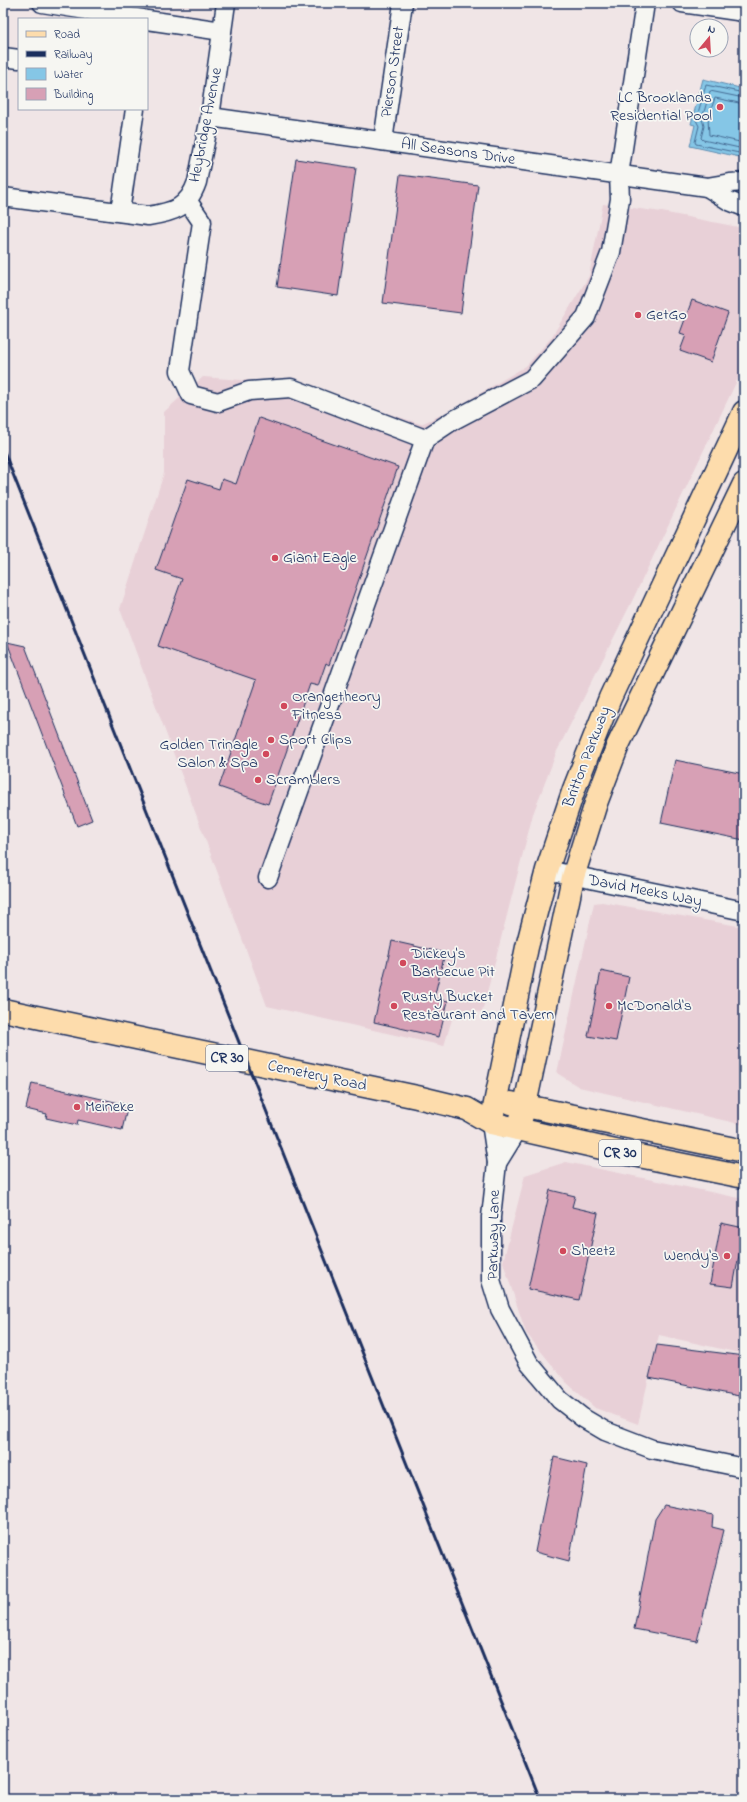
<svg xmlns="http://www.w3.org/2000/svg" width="747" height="1802" font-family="'Indie Flower',sans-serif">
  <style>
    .built { fill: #e8d0d7 }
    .water { fill: #85c6e6; stroke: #5b8ab0 }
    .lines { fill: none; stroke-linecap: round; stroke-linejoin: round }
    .shore { stroke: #456b94; stroke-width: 1 }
    .building { fill: #d7a0b5; stroke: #1b2f5e }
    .minor-casing { stroke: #1b2f5e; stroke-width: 21 }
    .major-casing { stroke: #1b2f5e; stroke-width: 25 }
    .minor { stroke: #f6f6f2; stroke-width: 18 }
    .major { stroke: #fddcac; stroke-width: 22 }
    .rail { stroke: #1b2f5e; stroke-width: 3 }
    .poi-dot { fill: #d1495b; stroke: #f6f6f2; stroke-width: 1.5 }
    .labels { text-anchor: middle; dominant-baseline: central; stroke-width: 3.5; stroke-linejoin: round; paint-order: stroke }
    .shield { fill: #f6f6f2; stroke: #5d6b8a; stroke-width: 1 }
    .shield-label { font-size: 15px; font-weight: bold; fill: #1b2f5e }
    .street-label { font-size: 16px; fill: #1b2f5e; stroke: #f6f6f2 }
    .poi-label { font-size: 16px; fill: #1b2f5e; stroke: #f6f6f2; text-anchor: start }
  </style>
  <rect width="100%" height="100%" fill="#f0e5e6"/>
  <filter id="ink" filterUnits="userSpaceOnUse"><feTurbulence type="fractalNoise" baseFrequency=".025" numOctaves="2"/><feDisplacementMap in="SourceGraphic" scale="8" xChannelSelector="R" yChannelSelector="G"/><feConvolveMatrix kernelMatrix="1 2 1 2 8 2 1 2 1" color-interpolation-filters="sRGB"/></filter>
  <g filter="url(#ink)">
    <!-- built -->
    <g class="built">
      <polygon points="603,204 662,212 738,227 744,232 744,361 741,372 633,599 557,751 533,814 482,1012 455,1009 444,1046 267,1006 120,609 164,473 164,412 203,377 295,384 421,424 452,410 526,366 551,338 589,276"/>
      <polygon points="602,902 744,927 744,1125 579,1087 557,1073 594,903"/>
      <polygon points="566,1162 744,1199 744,1354 659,1335 638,1424 595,1408 566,1382 526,1333 503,1262 525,1175"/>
    </g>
    <!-- water -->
    <polygon class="water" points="703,79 744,89 744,158 690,146 695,125 691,124"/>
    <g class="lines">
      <!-- shore -->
      <g class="shore">
        <polyline points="744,93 706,85 696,120 699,126 695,142 696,144 744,154"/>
        <polyline points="744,98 710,91 702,119 704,126 701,138 703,140 744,149"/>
        <polyline points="744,104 715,98 708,118 709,135 744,143"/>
      </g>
    </g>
    <!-- building -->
    <g class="building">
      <polygon points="296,159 356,168 338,296 277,287"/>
      <polygon points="400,175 478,185 461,313 383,303"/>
      <polygon points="692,300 728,313 711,362 680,351 686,335 680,333"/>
      <polygon points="259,418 398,467 329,665 326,663 318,686 310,684 268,804 219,787 256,680 158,646 182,579 156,570 188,479 219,489 222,479 236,484"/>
      <polygon points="7,642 25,646 92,820 77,826"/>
      <polygon points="675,760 744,774 744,840 661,823"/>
      <polygon points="392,941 445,953 434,998 448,1001 439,1037 374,1022"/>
      <polygon points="601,971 629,977 616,1041 588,1036"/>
      <polygon points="32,1083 128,1105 122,1130 78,1120 77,1125 46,1118 47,1114 26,1109"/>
      <polygon points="550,1190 575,1196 572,1207 598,1213 579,1300 528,1289"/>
      <polygon points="721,1223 744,1228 733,1287 710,1284"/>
      <polygon points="657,1345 744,1356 744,1397 649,1378"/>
      <polygon points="554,1457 587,1465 569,1561 535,1552"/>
      <polygon points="664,1505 713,1515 712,1527 724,1530 697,1641 634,1629 655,1519"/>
    </g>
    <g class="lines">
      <defs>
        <g id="minor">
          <polyline points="42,3 143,19"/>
          <polyline points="682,3 744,12"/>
          <polyline points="147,20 222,31"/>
          <polyline points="3,57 19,59"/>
          <polyline points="210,117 707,187 730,183 744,182"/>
          <polyline points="383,141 403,3"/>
          <polyline points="707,187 729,201 744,207"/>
          <path d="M 3,197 L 148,216 C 174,212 188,208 197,182 L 210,117 L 226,3"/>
          <polyline points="187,200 202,222 180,371 191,395 218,402 249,391 291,388 425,439"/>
          <polyline points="120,212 135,109"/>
          <polyline points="547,870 744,911"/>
          <polyline points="268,878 425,439 452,421 532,379 586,317 611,252 620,199 619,175 645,3"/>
          <polyline points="491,1123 497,1163 491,1217 491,1280 500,1309 529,1363 560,1400 583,1418 605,1431 652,1449 744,1468"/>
          <polyline points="497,1163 518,1129"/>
        </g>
        <g id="major">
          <polyline points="3,1010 417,1097 467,1109 491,1123 624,1153 744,1177"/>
          <polyline points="511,1103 744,1151"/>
          <polyline points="491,1123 527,947 547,870 574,789 610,698 744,412"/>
          <polyline points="518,1129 525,1105 573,877 596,803 618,745 744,484"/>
        </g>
      </defs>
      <!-- minor casing -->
      <use href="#minor" class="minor-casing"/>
      <!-- major casing -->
      <use href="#major" class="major-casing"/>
      <!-- minor -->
      <use href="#minor" class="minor"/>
      <!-- major -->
      <use href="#major" class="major"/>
      <!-- rail -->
      <polyline class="rail" points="3,449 540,1799"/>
    </g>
  </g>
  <!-- markers -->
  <g class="poi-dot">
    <circle cx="720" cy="107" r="4"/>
    <circle cx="638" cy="315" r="4"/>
    <circle cx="275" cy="558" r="4"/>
    <circle cx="284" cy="706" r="4"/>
    <circle cx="271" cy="740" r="4"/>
    <circle cx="266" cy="754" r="4"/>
    <circle cx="258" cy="780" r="4"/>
    <circle cx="403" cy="963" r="4"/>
    <circle cx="394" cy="1006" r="4"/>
    <circle cx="609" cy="1006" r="4"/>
    <circle cx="77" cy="1107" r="4"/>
    <circle cx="563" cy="1251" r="4"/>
    <circle cx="727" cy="1256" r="4"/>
  </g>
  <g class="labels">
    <!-- shield labels -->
    <g class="shield">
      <rect x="206" y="1045" width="42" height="26" rx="3"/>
      <rect x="599" y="1140" width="42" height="26" rx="3"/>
    </g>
    <g class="shield-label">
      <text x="227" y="1058">CR 30</text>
      <text x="620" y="1153">CR 30</text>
    </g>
    <!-- street labels -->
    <g class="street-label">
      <text transform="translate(393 72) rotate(-82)">Pierson Street</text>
      <text transform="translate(206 125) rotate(-79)">Heybridge Avenue</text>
      <text transform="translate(458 152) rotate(8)">All Seasons Drive</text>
      <text transform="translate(587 757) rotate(-69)">Britton Parkway</text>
      <text transform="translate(645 891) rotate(11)">David Meeks Way</text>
      <text transform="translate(317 1076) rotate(12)">Cemetery Road</text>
      <text transform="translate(494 1235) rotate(-89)">Parkway Lane</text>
    </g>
    <!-- poi labels -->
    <g class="poi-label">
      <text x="712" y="98" text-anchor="end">LC Brooklands<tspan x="712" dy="18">Residential Pool</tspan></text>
      <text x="646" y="315">GetGo</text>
      <text x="283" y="558">Giant Eagle</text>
      <text x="292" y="697">Orangetheory<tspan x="292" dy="18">Fitness</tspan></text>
      <text x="279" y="740">Sport Clips</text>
      <text x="258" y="745" text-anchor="end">Golden Trinagle<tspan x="258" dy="18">Salon &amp; Spa</tspan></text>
      <text x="266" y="780">Scramblers</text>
      <text x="411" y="954">Dickey's<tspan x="411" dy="18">Barbecue Pit</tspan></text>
      <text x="402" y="997">Rusty Bucket<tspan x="402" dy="18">Restaurant and Tavern</tspan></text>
      <text x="617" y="1006">McDonald's</text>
      <text x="85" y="1107">Meineke</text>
      <text x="571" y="1251">Sheetz</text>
      <text x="719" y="1256" text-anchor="end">Wendy's</text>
    </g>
  </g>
  <!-- margin -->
  <rect width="747" height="1802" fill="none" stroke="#f6f6f2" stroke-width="16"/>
  <rect x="8" y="8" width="731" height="1786" fill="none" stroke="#1b2f5e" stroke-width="1.5" filter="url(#ink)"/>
  <!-- legend -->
  <rect x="18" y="18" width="130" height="92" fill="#f6f6f2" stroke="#9ea6b7"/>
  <rect x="26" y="31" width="20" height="6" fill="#fddcac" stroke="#9ea6b7"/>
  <text x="54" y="38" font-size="12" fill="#1b2f5e">Road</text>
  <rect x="26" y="51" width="20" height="6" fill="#1b2f5e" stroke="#9ea6b7"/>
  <text x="54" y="58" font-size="12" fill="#1b2f5e">Railway</text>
  <rect x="26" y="68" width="20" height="12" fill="#85c6e6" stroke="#9ea6b7"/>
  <text x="54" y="78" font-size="12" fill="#1b2f5e">Water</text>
  <rect x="26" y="88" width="20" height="12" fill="#d7a0b5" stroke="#9ea6b7"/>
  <text x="54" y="98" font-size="12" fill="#1b2f5e">Building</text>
  <!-- north arrow -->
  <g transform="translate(709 38) rotate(18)"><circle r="19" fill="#f6f6f2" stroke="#9ea6b7"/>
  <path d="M0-3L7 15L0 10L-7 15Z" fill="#d1495b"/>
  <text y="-6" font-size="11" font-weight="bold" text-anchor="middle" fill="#1b2f5e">N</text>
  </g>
</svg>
